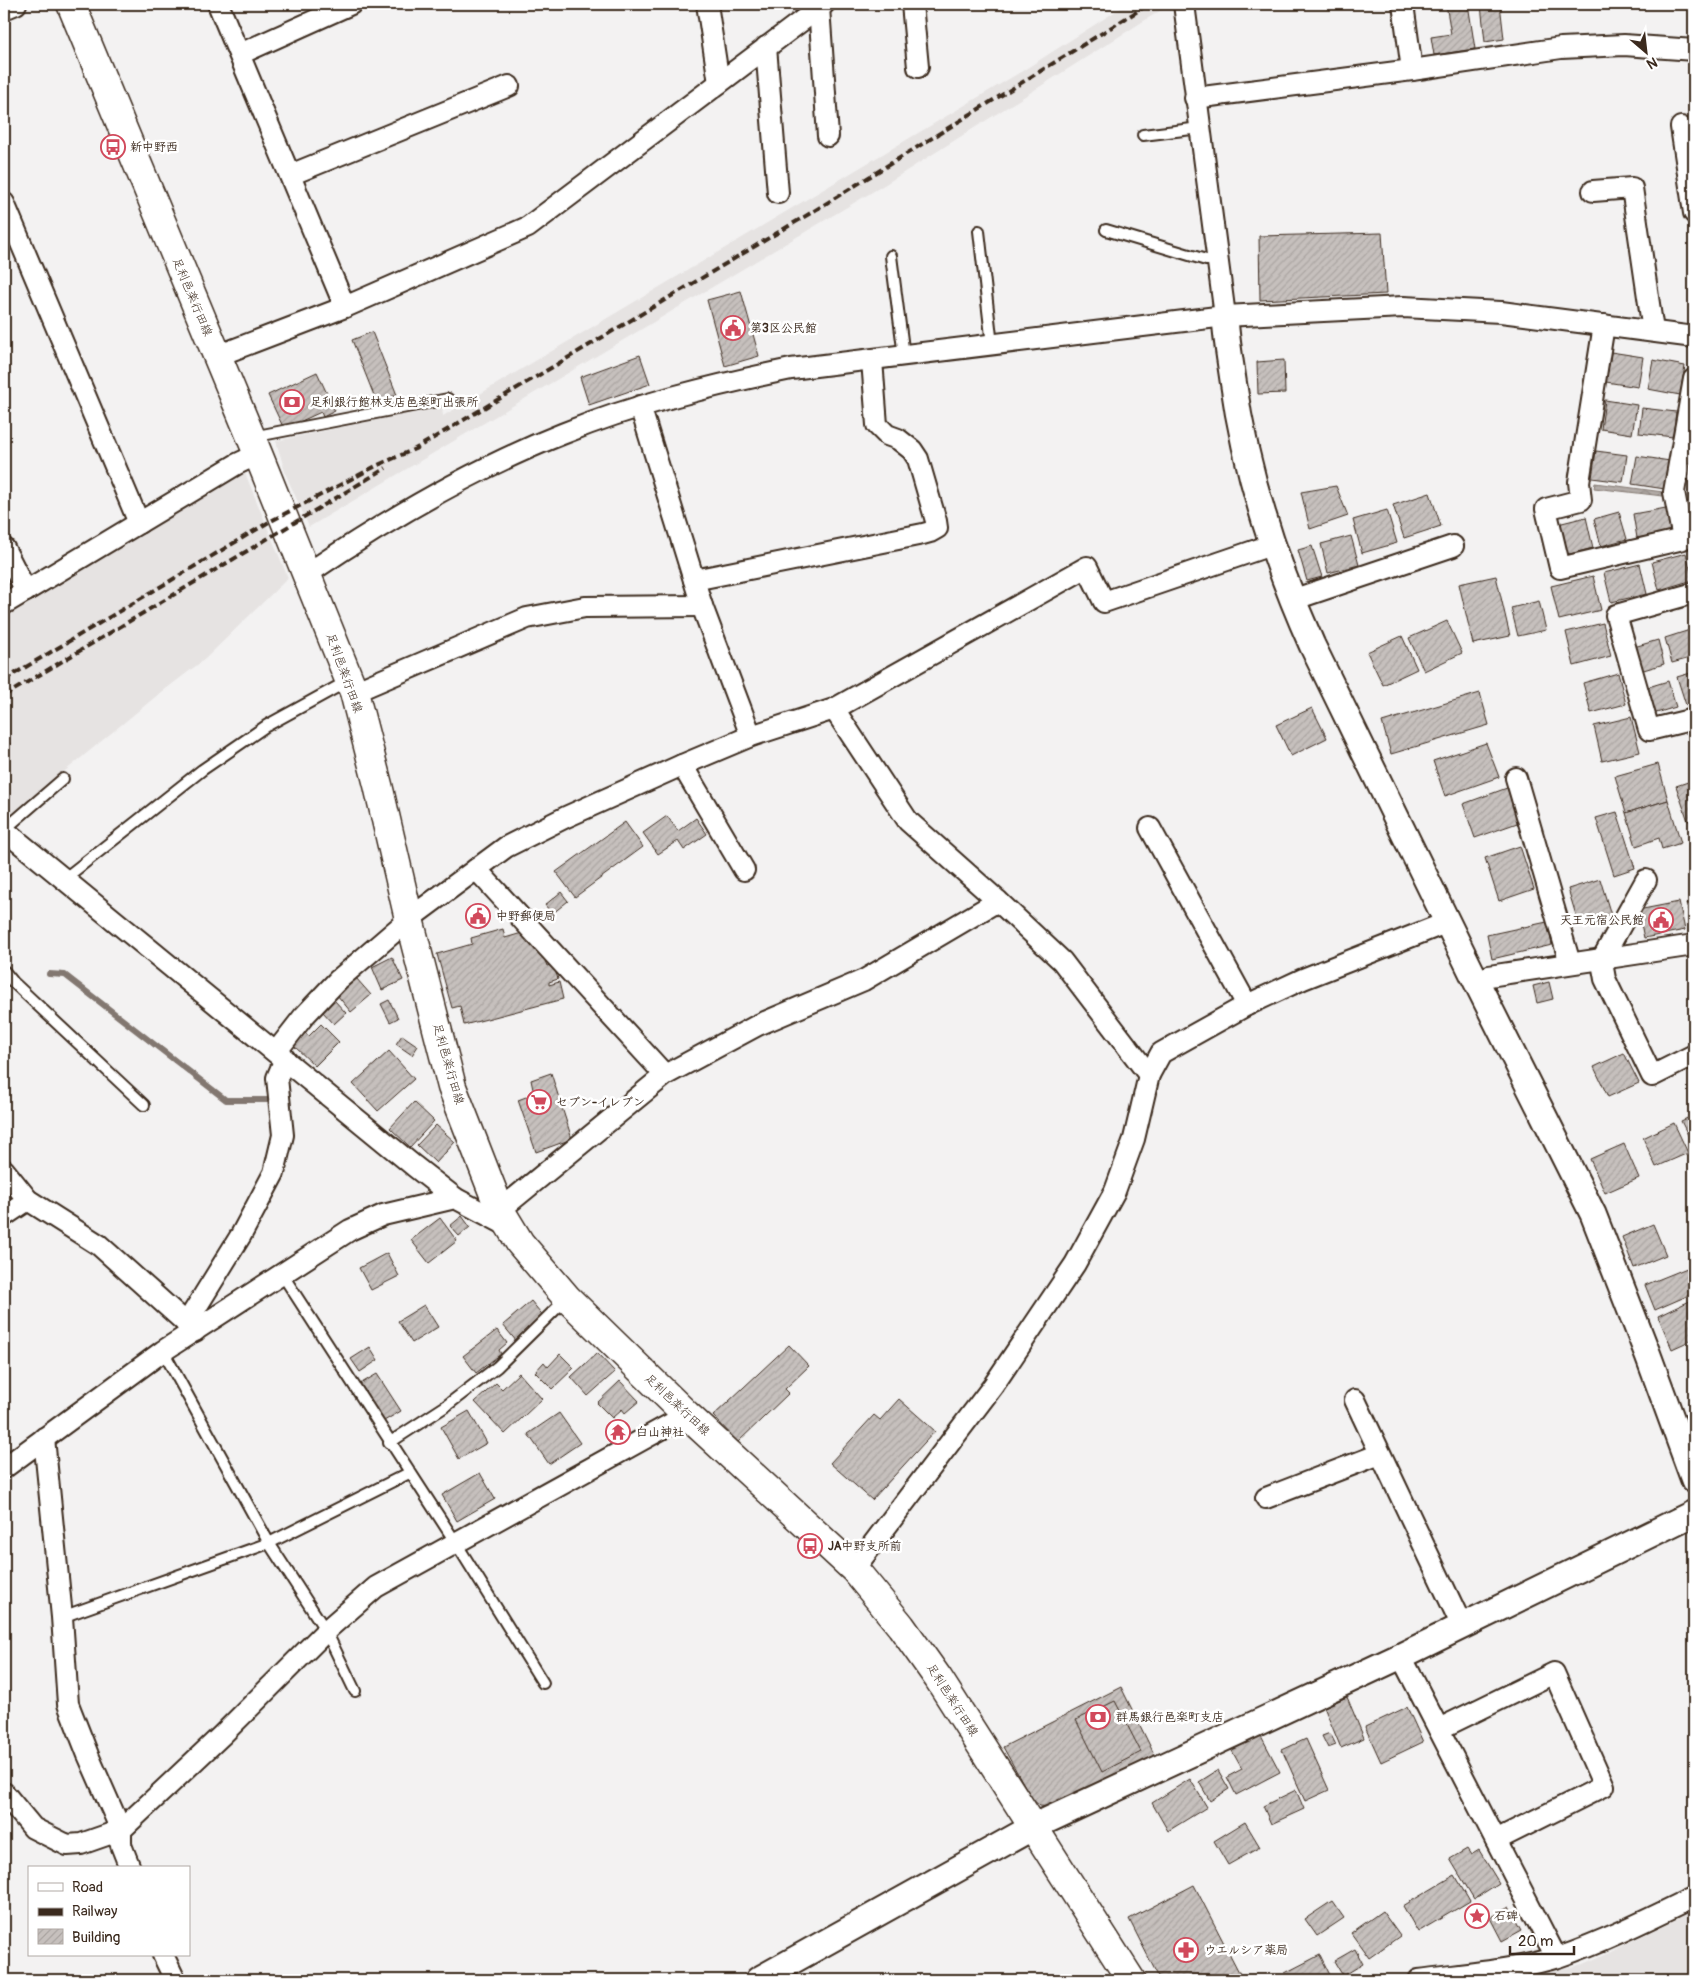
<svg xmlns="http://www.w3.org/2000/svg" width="1698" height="1984" font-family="Pangolin,'Klee One',sans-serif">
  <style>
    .built { fill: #e6e3e2 }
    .water { fill: url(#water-waves); stroke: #827770 }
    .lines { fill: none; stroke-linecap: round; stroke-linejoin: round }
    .stream { stroke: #827770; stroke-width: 6 }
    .building { fill: url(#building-hatch); stroke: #3b2a1e }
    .service-casing { stroke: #3b2a1e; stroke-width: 14 }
    .minor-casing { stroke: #3b2a1e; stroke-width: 24 }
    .tertiary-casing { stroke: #3b2a1e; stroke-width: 29 }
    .primary-casing { stroke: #3b2a1e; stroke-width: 31 }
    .service { stroke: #fff; stroke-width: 10 }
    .minor { stroke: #fff; stroke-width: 20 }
    .tertiary { stroke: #fff; stroke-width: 25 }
    .primary { stroke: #fff; stroke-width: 28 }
    .rail { stroke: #3b2a1e; stroke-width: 4; stroke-dasharray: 8 4; stroke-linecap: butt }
    .labels { text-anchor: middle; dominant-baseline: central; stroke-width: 5; stroke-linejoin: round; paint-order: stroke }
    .poi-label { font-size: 12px; font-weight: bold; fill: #3b2a1e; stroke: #fff; text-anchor: start }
    .street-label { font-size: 12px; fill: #3b2a1e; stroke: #fff }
  </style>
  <defs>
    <pattern id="water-waves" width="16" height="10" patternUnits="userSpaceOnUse" patternTransform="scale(1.25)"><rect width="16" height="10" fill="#b2aba7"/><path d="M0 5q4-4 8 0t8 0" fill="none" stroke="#928b87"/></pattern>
    <pattern id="building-hatch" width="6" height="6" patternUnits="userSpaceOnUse" patternTransform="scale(1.25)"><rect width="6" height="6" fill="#c6c0bd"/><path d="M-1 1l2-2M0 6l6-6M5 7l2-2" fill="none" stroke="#aba5a2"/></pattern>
  </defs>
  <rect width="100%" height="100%" fill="#f3f2f2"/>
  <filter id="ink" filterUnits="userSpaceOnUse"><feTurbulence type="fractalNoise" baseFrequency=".02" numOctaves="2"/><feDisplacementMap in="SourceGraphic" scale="10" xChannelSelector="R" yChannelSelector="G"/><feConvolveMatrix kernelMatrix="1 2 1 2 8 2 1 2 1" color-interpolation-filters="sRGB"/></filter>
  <g filter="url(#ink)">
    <!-- built -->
    <g class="built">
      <polygon points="1127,4 1169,4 1169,5 884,185 309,527 286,475 276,441 442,406 443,416 1024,70"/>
      <polygon points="243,468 288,578 205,659 154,698 4,821 4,612"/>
      <polygon points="1694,1911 1694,1980 1511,1980 1584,1964"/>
    </g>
    <!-- water -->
    <polygon class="water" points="1595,483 1663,492 1663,496 1594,488"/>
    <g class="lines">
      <!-- stream -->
      <polyline class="stream" points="49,974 65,975 226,1100 267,1100"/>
    </g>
    <!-- building -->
    <g class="building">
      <polygon points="1446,4 1468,4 1475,49 1434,55 1431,37 1451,34"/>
      <polygon points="1500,4 1504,39 1485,42 1481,5"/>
      <polygon points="1382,233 1386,294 1260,300 1259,236"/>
      <polygon points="741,291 759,356 725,366 707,300"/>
      <polygon points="372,332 397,395 377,403 352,340"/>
      <polygon points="1611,352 1643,357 1638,387 1606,382"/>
      <polygon points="640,355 650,384 589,405 580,377"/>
      <polygon points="1284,360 1285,393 1258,394 1257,362"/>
      <polygon points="1653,360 1685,366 1680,395 1648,389"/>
      <polygon points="317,372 335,411 323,417 321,412 284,429 268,395"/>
      <polygon points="1605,400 1637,405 1632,434 1601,429"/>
      <polygon points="1642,408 1676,412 1673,437 1639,433"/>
      <polygon points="1596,451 1627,455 1623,482 1592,478"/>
      <polygon points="1637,456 1670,461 1665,489 1632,484"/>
      <polygon points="1336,486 1348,516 1310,529 1301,492"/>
      <polygon points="1430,493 1441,526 1404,538 1393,505"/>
      <polygon points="1666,508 1671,532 1637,538 1633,514"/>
      <polygon points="1387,510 1397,543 1362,553 1353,520"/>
      <polygon points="1619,512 1627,539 1601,546 1594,519"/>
      <polygon points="1586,517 1593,548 1566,555 1558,524"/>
      <polygon points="1351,536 1359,565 1328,573 1321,544"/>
      <polygon points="1312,546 1322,577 1307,581 1298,550"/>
      <polygon points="1686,553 1693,580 1659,590 1652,562"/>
      <polygon points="1640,564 1647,594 1611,602 1604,573"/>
      <polygon points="1496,576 1510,636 1473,644 1459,584"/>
      <polygon points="1593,576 1601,610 1559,620 1551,586"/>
      <polygon points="1539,601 1546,630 1518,636 1511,608"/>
      <polygon points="1447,621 1462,653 1424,671 1409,638"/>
      <polygon points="1603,623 1611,656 1574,666 1566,632"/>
      <polygon points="1693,629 1694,657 1672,663 1665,638"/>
      <polygon points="1402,636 1417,669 1383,685 1367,652"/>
      <polygon points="1658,640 1664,664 1640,671 1634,647"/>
      <polygon points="1694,672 1694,703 1686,705 1677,677"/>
      <polygon points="1618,673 1626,704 1591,713 1583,683"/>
      <polygon points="1668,681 1676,707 1653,714 1645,688"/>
      <polygon points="1480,693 1489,725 1391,754 1382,722"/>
      <polygon points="1312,708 1327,738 1291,756 1276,725"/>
      <polygon points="1631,717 1640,752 1602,761 1594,726"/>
      <polygon points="4,734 10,744 4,748"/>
      <polygon points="1486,743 1499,777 1445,796 1433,761"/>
      <polygon points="1658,764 1668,800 1626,813 1615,776"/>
      <polygon points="1694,780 1694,819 1688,821 1676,786"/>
      <polygon points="1507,788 1520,822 1475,838 1463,804"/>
      <polygon points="1668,800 1681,843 1662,849 1659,838 1636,846 1626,813"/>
      <polygon points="1617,812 1635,868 1614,875 1596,818"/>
      <polygon points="667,816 678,831 696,818 707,834 684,850 678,841 658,854 643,833"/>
      <polygon points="625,822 643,847 575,897 556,872"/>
      <polygon points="1520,846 1534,889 1499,901 1485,858"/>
      <polygon points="1600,879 1611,915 1579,925 1568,889"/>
      <polygon points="561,892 568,901 552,914 545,905"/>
      <polygon points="1694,900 1694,923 1686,904"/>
      <polygon points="1679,902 1685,930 1644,938 1638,910"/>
      <polygon points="1547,922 1552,945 1492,959 1487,935"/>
      <polygon points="503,929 505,938 522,933 544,958 547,966 553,964 558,979 549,982 549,985 559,982 563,999 464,1025 460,1006 452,1008 437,954 472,944 471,938"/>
      <polygon points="392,957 403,980 382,990 372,967"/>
      <polygon points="356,978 371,995 351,1012 337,995"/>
      <polygon points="1549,982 1553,999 1537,1003 1533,986"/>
      <polygon points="334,1000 346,1013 334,1024 322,1011"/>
      <polygon points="389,1000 398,1018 390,1022 381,1004"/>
      <polygon points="321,1024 339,1042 315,1066 293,1045 305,1033 309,1036"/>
      <polygon points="402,1035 418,1046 412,1055 396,1044"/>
      <polygon points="389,1051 414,1079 378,1111 353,1084"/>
      <polygon points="1624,1053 1639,1083 1608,1097 1594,1067"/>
      <polygon points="551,1073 572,1139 536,1152 518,1100 534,1094 531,1080"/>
      <polygon points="414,1102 434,1121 410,1147 390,1128"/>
      <polygon points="1694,1115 1694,1147 1681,1121"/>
      <polygon points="1674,1123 1688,1153 1656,1167 1643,1138"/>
      <polygon points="436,1125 455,1142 436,1163 417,1145"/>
      <polygon points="1624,1144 1639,1178 1605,1193 1590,1159"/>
      <polygon points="462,1216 470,1227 459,1236 450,1226"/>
      <polygon points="440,1218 457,1241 429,1263 411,1240"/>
      <polygon points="1653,1224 1666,1255 1634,1268 1622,1237"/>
      <polygon points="387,1253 399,1276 371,1290 359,1268"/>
      <polygon points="1687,1268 1694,1285 1694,1293 1655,1310 1645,1285"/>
      <polygon points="1694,1299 1694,1339 1672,1349 1658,1316"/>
      <polygon points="531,1301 545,1318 517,1342 503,1325"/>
      <polygon points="424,1305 438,1327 412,1343 398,1321"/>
      <polygon points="497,1330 507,1343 499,1350 501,1354 476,1373 463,1356"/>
      <polygon points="789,1345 809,1366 785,1389 789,1393 738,1442 713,1416"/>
      <polygon points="370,1347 378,1360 360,1372 351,1359"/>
      <polygon points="597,1353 615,1372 588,1396 571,1377"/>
      <polygon points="560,1354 574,1368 552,1389 535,1372 544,1362 548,1367"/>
      <polygon points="519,1373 542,1399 505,1434 475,1402 496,1383 502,1389"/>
      <polygon points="377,1374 401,1411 384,1421 360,1384"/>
      <polygon points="620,1381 639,1401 625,1413 622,1409 612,1418 597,1403"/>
      <polygon points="899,1399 935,1431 872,1500 830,1463 874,1415 880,1420"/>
      <polygon points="469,1411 487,1443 459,1459 441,1427"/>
      <polygon points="559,1413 580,1443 549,1464 528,1434"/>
      <polygon points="620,1422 627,1435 615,1441 608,1429"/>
      <polygon points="480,1473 495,1499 457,1521 442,1495"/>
      <polygon points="1121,1687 1155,1756 1050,1807 1040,1806 1032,1799 1003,1747"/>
      <polygon points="1347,1697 1364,1738 1341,1748 1324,1707"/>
      <polygon points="1115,1701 1141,1752 1102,1772 1076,1720"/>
      <polygon points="1407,1707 1423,1742 1381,1762 1365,1727"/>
      <polygon points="1330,1733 1336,1745 1328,1748 1322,1736"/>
      <polygon points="1260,1734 1280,1772 1236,1795 1227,1777 1242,1769 1231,1749"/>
      <polygon points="1306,1739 1329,1790 1305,1801 1282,1750"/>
      <polygon points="1218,1770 1229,1789 1210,1801 1199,1782"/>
      <polygon points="1190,1779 1207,1807 1168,1831 1152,1803"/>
      <polygon points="1296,1790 1304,1809 1271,1824 1263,1806"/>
      <polygon points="1245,1822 1260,1847 1228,1865 1214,1841"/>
      <polygon points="1467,1849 1471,1855 1479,1850 1499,1883 1474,1899 1450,1859"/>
      <polygon points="1455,1875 1470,1901 1418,1932 1403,1906"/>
      <polygon points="1194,1885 1243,1980 1160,1980 1129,1919"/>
      <polygon points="1332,1901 1344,1918 1317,1936 1305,1919"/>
      <polygon points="1509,1907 1522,1930 1502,1941 1490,1918"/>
      <polygon points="1382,1911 1400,1936 1369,1958 1351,1933"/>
      <polygon points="1355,1949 1363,1964 1343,1976 1334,1961"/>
      <polygon points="1320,1955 1332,1979 1288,1980 1285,1973"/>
    </g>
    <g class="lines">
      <defs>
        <g id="service">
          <polyline points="1143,135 1200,128"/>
          <polyline points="1106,230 1206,260 1218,260"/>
          <polyline points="979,231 992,345"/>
          <polyline points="891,256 904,356"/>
          <polyline points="252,437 448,399"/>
          <polyline points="4,830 63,779"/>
          <polyline points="64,879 202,770 266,726 348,681"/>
          <polyline points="4,971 13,982 144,1105"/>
          <polyline points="282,1274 456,1543 543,1683"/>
          <polyline points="163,1351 269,1543 326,1631 355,1691"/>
          <polyline points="389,1443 446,1406 497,1367 566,1299"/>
          <polyline points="62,1617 269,1543 409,1473"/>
        </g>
        <g id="minor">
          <polyline points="218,4 345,307"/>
          <polyline points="707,4 719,83"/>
          <polyline points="912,4 918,67"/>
          <polyline points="1184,4 1225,316"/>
          <polyline points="1403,4 1412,70"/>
          <polyline points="819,7 828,136"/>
          <polyline points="4,9 16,4"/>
          <polyline points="766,47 778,193"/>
          <polyline points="240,54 351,4"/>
          <polyline points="1195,98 1412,70 1561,48 1624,45 1694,50"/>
          <polyline points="1681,127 1694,213"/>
          <polyline points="290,175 509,86"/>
          <polyline points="1593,191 1632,188 1653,331"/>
          <polyline points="4,203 139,523"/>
          <polyline points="1604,325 1579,482 1581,500 1546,509 1560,568 1683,539 1674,492 1694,379"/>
          <polyline points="217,356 345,307 528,227 824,4"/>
          <polyline points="640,406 702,606 751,736"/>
          <polyline points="4,548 26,591"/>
          <path d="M 307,574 C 388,519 471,470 562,434 C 636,404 714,385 791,369 L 1225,316 L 1403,307 L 1501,312 L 1694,337"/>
          <polyline points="694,580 923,534 930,532 937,528 936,521 918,459 912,450 898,439 887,435 877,425 872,360"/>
          <polyline points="1694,593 1616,615 1649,730 1694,719"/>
          <polyline points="1292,600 1453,546"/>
          <polyline points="4,604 237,464 258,454"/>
          <polyline points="354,692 527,618 585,607 702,606"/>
          <polyline points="834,709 908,821 998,901 1062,961 1149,1075"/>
          <polyline points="682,765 744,870"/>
          <polyline points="1516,778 1570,963"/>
          <polyline points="1150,828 1247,1005"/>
          <polyline points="4,830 414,1166 455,1198 508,1226"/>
          <polyline points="476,869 665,1075"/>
          <polyline points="1646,880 1602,959 1603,968 1605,979 1652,1076 1694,1055"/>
          <polyline points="1476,981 1489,976 1694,945"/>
          <polyline points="276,1052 304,1016 338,980 409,919 506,847 566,817 682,765 751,736 834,709 1087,567 1104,602 1271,545"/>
          <polyline points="4,1170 28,1200 99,1245 195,1331"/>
          <polyline points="500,1210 665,1075 758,1025 864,980 998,901"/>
          <polyline points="4,1216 28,1200"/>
          <polyline points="186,1324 241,1235 274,1173 283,1135 277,1078 285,1059"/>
          <polyline points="1355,1400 1462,1626"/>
          <polyline points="44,1438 62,1617 68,1704 88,1755 121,1830 121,1845 130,1868"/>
          <polyline points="4,1468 163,1351 350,1230 383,1215 455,1198"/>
          <polyline points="1266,1498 1380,1454"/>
          <polyline points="854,1569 993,1386 1075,1264 1115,1191 1134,1139 1149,1075 1161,1053 1247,1005 1303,979 1448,922"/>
          <polyline points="1401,1656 1556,1957"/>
          <polyline points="1439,1729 1554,1673 1604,1786 1496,1840"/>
          <polyline points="4,1793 33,1828 67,1845 81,1844 121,1830 222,1735 330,1627 376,1587 687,1415"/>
          <polyline points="163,1955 175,1980"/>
          <path d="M 1419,1980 C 1463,1974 1516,1970 1558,1957 C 1605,1941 1649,1919 1694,1897"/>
        </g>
        <g id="tertiary">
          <path d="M 1225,316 C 1226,338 1230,359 1233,380 C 1246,474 1274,560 1312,645 L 1476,981 L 1593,1214 L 1648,1355 L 1694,1480"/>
          <polyline points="758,1980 1033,1827 1401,1656 1694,1513"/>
        </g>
        <polyline id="primary" points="71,4 258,454 354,692 378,785 409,919 452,1087 500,1210 520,1243 567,1298 687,1415 854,1569 901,1626 938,1678 1131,1980"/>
      </defs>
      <!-- service casing -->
      <use href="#service" class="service-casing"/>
      <!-- minor casing -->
      <use href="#minor" class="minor-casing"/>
      <!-- tertiary casing -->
      <use href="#tertiary" class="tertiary-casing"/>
      <!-- primary casing -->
      <use href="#primary" class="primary-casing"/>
      <!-- service -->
      <use href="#service" class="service"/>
      <!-- minor -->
      <use href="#minor" class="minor"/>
      <!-- tertiary -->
      <use href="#tertiary" class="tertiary"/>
      <!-- primary -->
      <use href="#primary" class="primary"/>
      <!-- rail -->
      <g class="rail">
        <polyline points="4,680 269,522 378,465 415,449 809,214 1149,4"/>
        <polyline points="4,696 386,468"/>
      </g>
    </g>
  </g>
  <!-- icons -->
  <defs>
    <symbol id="bus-ring" viewBox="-11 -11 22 22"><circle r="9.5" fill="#fff" stroke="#d1495b" stroke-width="1.5"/><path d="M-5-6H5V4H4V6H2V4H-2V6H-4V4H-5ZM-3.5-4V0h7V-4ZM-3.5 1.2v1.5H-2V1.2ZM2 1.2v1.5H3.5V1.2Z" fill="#d1495b"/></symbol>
    <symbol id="civic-ring" viewBox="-11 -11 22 22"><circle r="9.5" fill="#fff" stroke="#d1495b" stroke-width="1.5"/><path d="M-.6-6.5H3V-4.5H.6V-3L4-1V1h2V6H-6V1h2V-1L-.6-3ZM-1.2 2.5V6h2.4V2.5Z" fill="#d1495b"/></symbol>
    <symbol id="bank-ring" viewBox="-11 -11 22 22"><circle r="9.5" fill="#fff" stroke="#d1495b" stroke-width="1.5"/><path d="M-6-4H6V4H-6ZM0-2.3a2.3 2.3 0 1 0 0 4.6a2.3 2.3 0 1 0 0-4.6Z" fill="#d1495b"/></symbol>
    <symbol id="supermarket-ring" viewBox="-11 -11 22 22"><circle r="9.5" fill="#fff" stroke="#d1495b" stroke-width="1.5"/><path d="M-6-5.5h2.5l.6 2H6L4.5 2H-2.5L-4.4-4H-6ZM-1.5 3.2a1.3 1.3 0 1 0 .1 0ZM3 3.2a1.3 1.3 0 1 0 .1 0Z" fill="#d1495b"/></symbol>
    <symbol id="temple-ring" viewBox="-11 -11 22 22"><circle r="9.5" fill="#fff" stroke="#d1495b" stroke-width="1.5"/><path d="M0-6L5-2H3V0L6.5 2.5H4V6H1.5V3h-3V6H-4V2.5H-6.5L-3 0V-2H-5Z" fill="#d1495b"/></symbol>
    <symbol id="sight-ring" viewBox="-11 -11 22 22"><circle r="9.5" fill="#fff" stroke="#d1495b" stroke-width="1.5"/><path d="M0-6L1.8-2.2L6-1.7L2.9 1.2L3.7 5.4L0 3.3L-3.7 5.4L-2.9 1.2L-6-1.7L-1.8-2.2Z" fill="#d1495b"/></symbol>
    <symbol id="pharmacy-ring" viewBox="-11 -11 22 22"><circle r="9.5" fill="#fff" stroke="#d1495b" stroke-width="1.5"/><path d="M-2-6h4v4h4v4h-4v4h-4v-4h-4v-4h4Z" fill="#d1495b"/></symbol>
  </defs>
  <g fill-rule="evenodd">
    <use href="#bus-ring" x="99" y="133" width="28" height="28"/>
    <use href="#civic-ring" x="719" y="314" width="28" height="28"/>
    <use href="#bank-ring" x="278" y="388" width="28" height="28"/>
    <use href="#civic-ring" x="464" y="902" width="28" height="28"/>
    <use href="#civic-ring" x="1647" y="906" width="28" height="28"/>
    <use href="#supermarket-ring" x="525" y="1088" width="28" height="28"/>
    <use href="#temple-ring" x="604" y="1418" width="28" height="28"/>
    <use href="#bus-ring" x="796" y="1532" width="28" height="28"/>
    <use href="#bank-ring" x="1084" y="1703" width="28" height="28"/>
    <use href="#sight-ring" x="1463" y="1902" width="28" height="28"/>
    <use href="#pharmacy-ring" x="1172" y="1936" width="28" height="28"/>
  </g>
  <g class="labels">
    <!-- poi labels -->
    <g class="poi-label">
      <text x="130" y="147">新中野西</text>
      <text x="750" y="328">第3区公民館</text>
      <text x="310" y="402">足利銀行館林支店邑楽町出張所</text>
      <text x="496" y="916">中野郵便局</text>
      <text x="1644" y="920" text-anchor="end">天王元宿公民館</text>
      <text x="556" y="1102">セブン-イレブン</text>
      <text x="636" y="1432">白山神社</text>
      <text x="828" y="1546">JA中野支所前</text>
      <text x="1116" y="1717">群馬銀行邑楽町支店</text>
      <text x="1494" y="1916">石碑</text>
      <text x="1204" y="1950">ウエルシア薬局</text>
    </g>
    <!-- street labels -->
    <g class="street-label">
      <text transform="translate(192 297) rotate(67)">足利邑楽行田線</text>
      <text transform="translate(344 673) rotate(70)">足利邑楽行田線</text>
      <text transform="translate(448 1064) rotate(74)">足利邑楽行田線</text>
      <text transform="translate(677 1405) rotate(43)">足利邑楽行田線</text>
      <text transform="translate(952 1700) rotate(57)">足利邑楽行田線</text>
    </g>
  </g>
  <!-- margin -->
  <rect width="1698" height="1984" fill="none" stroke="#fff" stroke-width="20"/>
  <rect x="10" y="10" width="1678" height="1964" fill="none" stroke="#3b2a1e" stroke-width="2" filter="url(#ink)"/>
  <!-- legend -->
  <rect x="28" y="1866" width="162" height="90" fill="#ffffff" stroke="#b1aaa5"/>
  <rect x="38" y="1883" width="25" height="8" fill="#ffffff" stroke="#b1aaa5"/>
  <text x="72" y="1892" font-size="15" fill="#3b2a1e">Road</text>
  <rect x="38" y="1908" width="25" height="8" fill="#3b2a1e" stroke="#b1aaa5"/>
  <text x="72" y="1916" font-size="15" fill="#3b2a1e">Railway</text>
  <rect x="38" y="1929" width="25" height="15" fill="url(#building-hatch)" stroke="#b1aaa5"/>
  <text x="72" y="1942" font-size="15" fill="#3b2a1e">Building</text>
  <!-- north arrow -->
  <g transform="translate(1646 52) rotate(152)" stroke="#ffffff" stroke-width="4" paint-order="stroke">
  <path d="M0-4L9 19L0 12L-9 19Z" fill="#3b2a1e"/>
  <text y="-8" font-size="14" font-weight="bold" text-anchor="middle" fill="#3b2a1e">N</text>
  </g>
  <!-- scale -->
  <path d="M1510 1946v8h64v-8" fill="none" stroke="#3b2a1e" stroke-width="2.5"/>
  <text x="1518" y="1946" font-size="15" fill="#3b2a1e" stroke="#ffffff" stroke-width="4" paint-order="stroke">20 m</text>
</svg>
